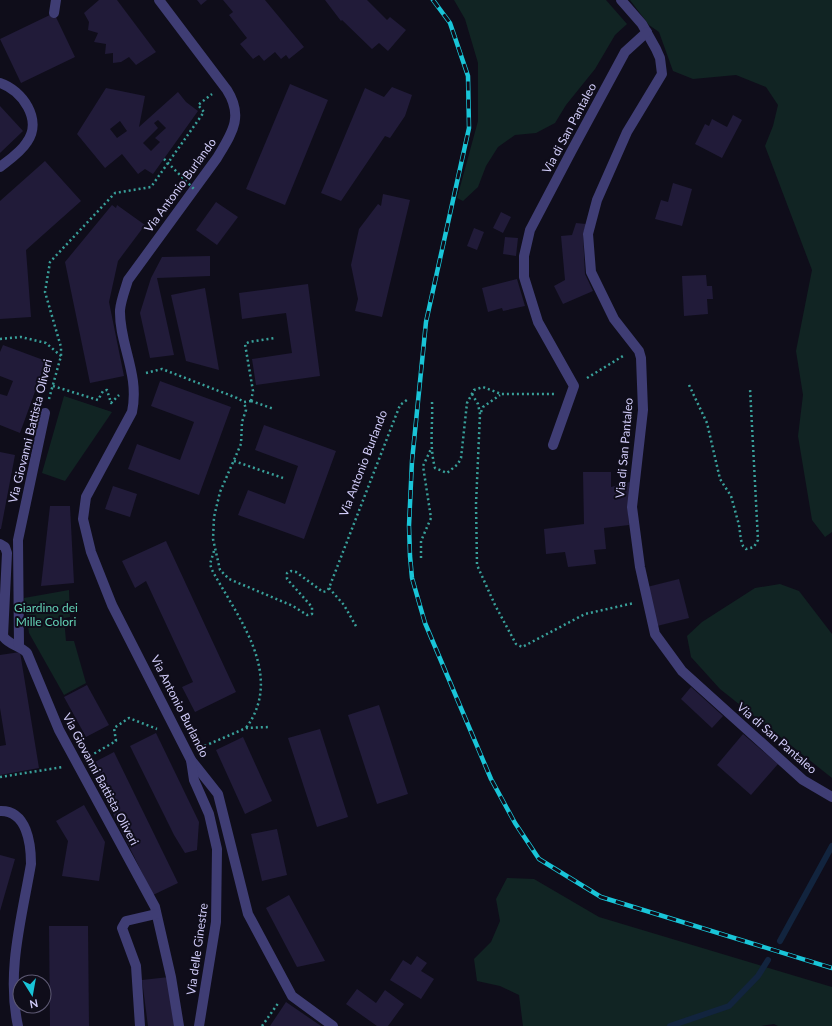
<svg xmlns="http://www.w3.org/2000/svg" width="832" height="1026" font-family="Lato,sans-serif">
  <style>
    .green { fill: #112423 }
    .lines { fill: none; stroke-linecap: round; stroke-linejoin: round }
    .stream { stroke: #12243e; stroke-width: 6 }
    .building { fill: #211b39; fill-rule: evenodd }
    .path { stroke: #39a09a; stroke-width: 2.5; stroke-dasharray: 2 3; stroke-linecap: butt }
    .minor { stroke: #3f3d74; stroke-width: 10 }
    .rail-casing { stroke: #19c5d8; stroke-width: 4.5 }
    .rail { stroke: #0f0d1a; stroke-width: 3; stroke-dasharray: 9; stroke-linecap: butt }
    .path-bridge { stroke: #39a09a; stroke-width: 2.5; stroke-dasharray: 2 3; stroke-linecap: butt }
    .labels { text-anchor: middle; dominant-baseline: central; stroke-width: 4; stroke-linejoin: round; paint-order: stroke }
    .street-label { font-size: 12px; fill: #d1ccf9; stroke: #0f0d1a }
    .park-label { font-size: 12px; fill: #62d0b4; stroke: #0f0d1a }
  </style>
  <rect width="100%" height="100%" fill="#0f0d1a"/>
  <!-- green -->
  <g class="green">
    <polygon points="454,0 606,0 627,24 615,35 595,69 566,105 555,123 536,133 515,135 498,147 486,166 478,187 463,201 457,198 478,121 478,63 465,19"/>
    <polygon points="630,0 832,0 832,532 825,537 812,520 798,436 803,395 796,351 812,270 765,146 773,126 778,105 766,87 736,75 693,79 673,71 659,32 649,25"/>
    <polygon points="64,396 112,412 65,481 42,473"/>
    <polygon points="780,584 799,591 832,634 832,778 720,689 691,657 687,636 702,622 755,588"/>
    <polygon points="69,590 70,617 64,618 66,641 74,641 86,683 64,695 29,633 24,598"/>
    <polygon points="507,878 534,879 599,917 832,987 832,1026 778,1026 774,1024 761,1026 523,1026 519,995 500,986 477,981 474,959 491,942 500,921 496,899"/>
  </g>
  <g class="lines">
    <!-- stream -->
    <g class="stream">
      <polyline points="780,941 832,846"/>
      <polyline points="670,1026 729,1006 758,976 768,960"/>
    </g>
  </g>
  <!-- building -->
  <g class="building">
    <polygon points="99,0 117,0 156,52 136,65 129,57 121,62 113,63 113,53 105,54 106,44 94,42 98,33 88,30 89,22 84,13"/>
    <polygon points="197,0 207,0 201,5"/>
    <polygon points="223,0 265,0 304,47 289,59 286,55 281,59 275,52 264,61 259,55 253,59 240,44 247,38 229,15 233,12"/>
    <polygon points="325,0 367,0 387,20 390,17 406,30 388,51 379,43 372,49 342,20 341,21"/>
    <polygon points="54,13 75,57 21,83 0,39"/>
    <polygon points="290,84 328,100 285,205 246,189"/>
    <polygon points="392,87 412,95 405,116 390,138 385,136 341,201 321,193 365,88 384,97"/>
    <path d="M 106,88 L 145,96 L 139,127 L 178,92 L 186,102 L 198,111 L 153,174 L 145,169 L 138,174 L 122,154 L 105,168 L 77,134 ZM 158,120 L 166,128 L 155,138 L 160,142 L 151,151 L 143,143 L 158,128 L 154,123 ZM 120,121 L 127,131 L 117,138 L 110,129 Z"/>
    <polygon points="0,106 23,131 0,153"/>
    <polygon points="733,115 742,120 722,158 695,144 705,124 709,126 712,119 727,127"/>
    <polygon points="45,161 81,201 26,250 31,317 0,319 0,201"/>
    <polygon points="673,183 692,189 682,226 655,219 661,200 668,202"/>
    <polygon points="383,194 410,200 382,317 355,311 358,299 351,265 359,229 378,204 381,206"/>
    <polygon points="216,202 238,217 217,245 196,230"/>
    <polygon points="112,205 116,208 117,205 145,225 118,261 109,302 124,376 90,383 65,262"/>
    <polygon points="501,212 511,217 503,233 493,228"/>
    <polygon points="576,223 586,224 583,234 585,274 593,291 563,304 554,286 565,280 561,236 572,235"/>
    <polygon points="474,228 484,232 477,250 467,246"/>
    <polygon points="505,237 518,238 516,256 503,254"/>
    <polygon points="210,256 210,276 157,278 174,355 150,358 140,313 151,278 162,257"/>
    <polygon points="706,275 707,286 712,286 713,299 707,299 708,314 684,316 682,276"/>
    <polygon points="517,279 525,306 503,311 502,308 488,312 482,288"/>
    <polygon points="308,284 320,376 256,385 252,359 292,353 286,313 242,319 239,293"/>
    <polygon points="205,288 219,370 186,361 171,295"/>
    <polygon points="3,345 46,361 20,433 0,425 0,394 7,396 13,381 0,376 0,352"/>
    <polygon points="160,381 231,407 199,495 128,469 137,444 180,460 194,422 151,406"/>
    <polygon points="264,425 336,451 304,539 238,515 248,490 285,504 298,466 255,450"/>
    <polygon points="0,452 15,455 1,529 0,529"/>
    <polygon points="583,472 611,472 611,487 630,482 628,510 629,525 604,528 606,549 594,550 596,564 568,567 565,552 546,554 544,529 584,524"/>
    <polygon points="113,486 137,494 130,517 105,509"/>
    <polygon points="50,506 70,506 74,583 41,586"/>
    <polygon points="166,541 236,692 195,712 182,687 193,682 146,581 135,588 122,561"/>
    <polygon points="679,579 689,618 657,626 647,587"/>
    <polygon points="20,652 39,768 0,775 0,746 6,745 0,708 0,655"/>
    <polygon points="87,685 109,725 86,737 64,697"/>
    <polygon points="691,687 723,716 712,728 681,699"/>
    <polygon points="379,705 408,794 377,804 348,715"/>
    <polygon points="320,729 348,817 317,827 288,738"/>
    <polygon points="156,733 199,822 197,850 185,853 174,835 130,746"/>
    <polygon points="743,734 778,764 751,795 717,765"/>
    <polygon points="243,737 272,801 245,814 216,750"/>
    <polygon points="114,752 178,883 153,895 89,765"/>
    <polygon points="84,805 105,842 99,881 62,876 68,841 56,821"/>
    <polygon points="277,829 287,875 262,881 251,834"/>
    <polygon points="0,855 15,859 0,911"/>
    <polygon points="289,895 325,961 297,967 266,908"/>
    <polygon points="49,926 88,926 89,1026 50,1026"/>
    <polygon points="417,956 427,963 421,971 434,979 421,999 390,980 403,960 411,965"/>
    <polygon points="169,977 175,1026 148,1026 142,980"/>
    <polygon points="357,989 376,1003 385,990 404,1004 388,1026 377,1026 346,1004"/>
    <polygon points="286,1002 321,1026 270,1026"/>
  </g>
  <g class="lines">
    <!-- path -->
    <g class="path">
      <polyline points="0,339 21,337 46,343 61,356"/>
      <polyline points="146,373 162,369 237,398 244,402"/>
      <polyline points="587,378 623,356"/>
      <polyline points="689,385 707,423 720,479 731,496 739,525 741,540 743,546 746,549 754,547 758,540 750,388"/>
      <polyline points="53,386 98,400 103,391 107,390 111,403 119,395"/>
      <polyline points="472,394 478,404 480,414 476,504 477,565 495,605 516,644 522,647 526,645 585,614 634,603"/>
      <polyline points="49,399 61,356 61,347 45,292 50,262 115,193 151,187 204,112 198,105 212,94"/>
      <polyline points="251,401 244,402 246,410 242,422 241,444 220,492 214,517 213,539 220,570 229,579 293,606 307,615 312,614 312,607 287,579 287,573 291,571 296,572 323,592 327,591 329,588 400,405 408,399"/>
      <polyline points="251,401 253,391 245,344 249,342 275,338"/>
      <polyline points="251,401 274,409"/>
      <path d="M 432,402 C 433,425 429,446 435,468 L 447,473 L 458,464 L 461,458 L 467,403 L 474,390 L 483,387 L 501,394 L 556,394"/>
      <polyline points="481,412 483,407 500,395"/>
      <polyline points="234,461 283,478"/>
      <path d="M 214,551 L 210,564 L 212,570 C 238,618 285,675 246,728"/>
      <polyline points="421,558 421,541 431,518 423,466 431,449"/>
      <polyline points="329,588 344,605 357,628"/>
      <polyline points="200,748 246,728 269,727"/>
      <polyline points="90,756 116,741 114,728 129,718 157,729"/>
      <polyline points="0,777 63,767"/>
      <polyline points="262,1026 279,1002"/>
    </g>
    <!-- minor -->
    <g class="minor">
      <path d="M 159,0 L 227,90 C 244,117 232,133 217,158 L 128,280 C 125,290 121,300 120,310 C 119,344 140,374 132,412 L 86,497 L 83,519 L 91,552 L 112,605 L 191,760 L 218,794 L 248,914 L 292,996 L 333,1026"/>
      <polyline points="621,0 642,24 656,49 660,58 662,74 627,132 597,200 588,234 591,272 614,319 639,351 641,358 643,410 632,507 640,567 655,634 682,671 803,780 832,797"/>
      <polyline points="54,13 56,0"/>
      <path d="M 0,83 C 22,90 43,120 27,142 C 21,152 9,160 0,167"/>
      <polyline points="553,445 574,386 538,322 524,277 524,256 530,230 571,152 625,52 647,32"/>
      <path d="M 0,544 L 5,547 L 7,553 L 3,636 C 8,645 20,645 27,653 L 59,730 L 155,907 L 171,977 L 179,1026"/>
      <polyline points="19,646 18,540 45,413"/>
      <polyline points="191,760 194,780 209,814 217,849 216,922 199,1026"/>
      <path d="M 0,811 C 27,810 31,844 31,864 C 22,917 6,972 18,1026"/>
      <polyline points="140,1026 136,966 122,928 126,921 156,914"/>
    </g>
    <defs>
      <polyline id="rail" points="433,0 450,23 468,76 469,128 426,322 412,461 409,526 410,556 412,578 425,623 491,779 515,823 539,859 601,897 832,968"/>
    </defs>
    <!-- rail casing -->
    <use href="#rail" class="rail-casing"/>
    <!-- rail -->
    <use href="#rail" class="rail"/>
    <!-- path-bridge -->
    <polyline class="path-bridge" points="164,159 194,189"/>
  </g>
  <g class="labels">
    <!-- street labels -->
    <g class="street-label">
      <text transform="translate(569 128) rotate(-62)">Via di San Pantaleo</text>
      <text transform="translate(180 185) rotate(-54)">Via Antonio Burlando</text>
      <text transform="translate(30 431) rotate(-76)">Via Giovanni Battista Oliveri</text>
      <text transform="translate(624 448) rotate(-85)">Via di San Pantaleo</text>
      <text transform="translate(363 463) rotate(-69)">Via Antonio Burlando</text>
      <text transform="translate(180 706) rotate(63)">Via Antonio Burlando</text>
      <text transform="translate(777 738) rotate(41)">Via di San Pantaleo</text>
      <text transform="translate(101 779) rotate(62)">Via Giovanni Battista Oliveri</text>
      <text transform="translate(197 949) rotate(-82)">Via delle Ginestre</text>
    </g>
    <!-- park labels -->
    <g class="park-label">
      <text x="46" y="607">Giardino dei<tspan x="46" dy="14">Mille Colori</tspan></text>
    </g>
  </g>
  <!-- north arrow -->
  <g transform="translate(32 994) rotate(169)"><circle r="19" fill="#0f0d1a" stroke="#5d5973"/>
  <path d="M0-3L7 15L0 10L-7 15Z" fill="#19c5d8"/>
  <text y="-6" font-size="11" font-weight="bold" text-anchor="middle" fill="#d1ccf9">N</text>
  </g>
</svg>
